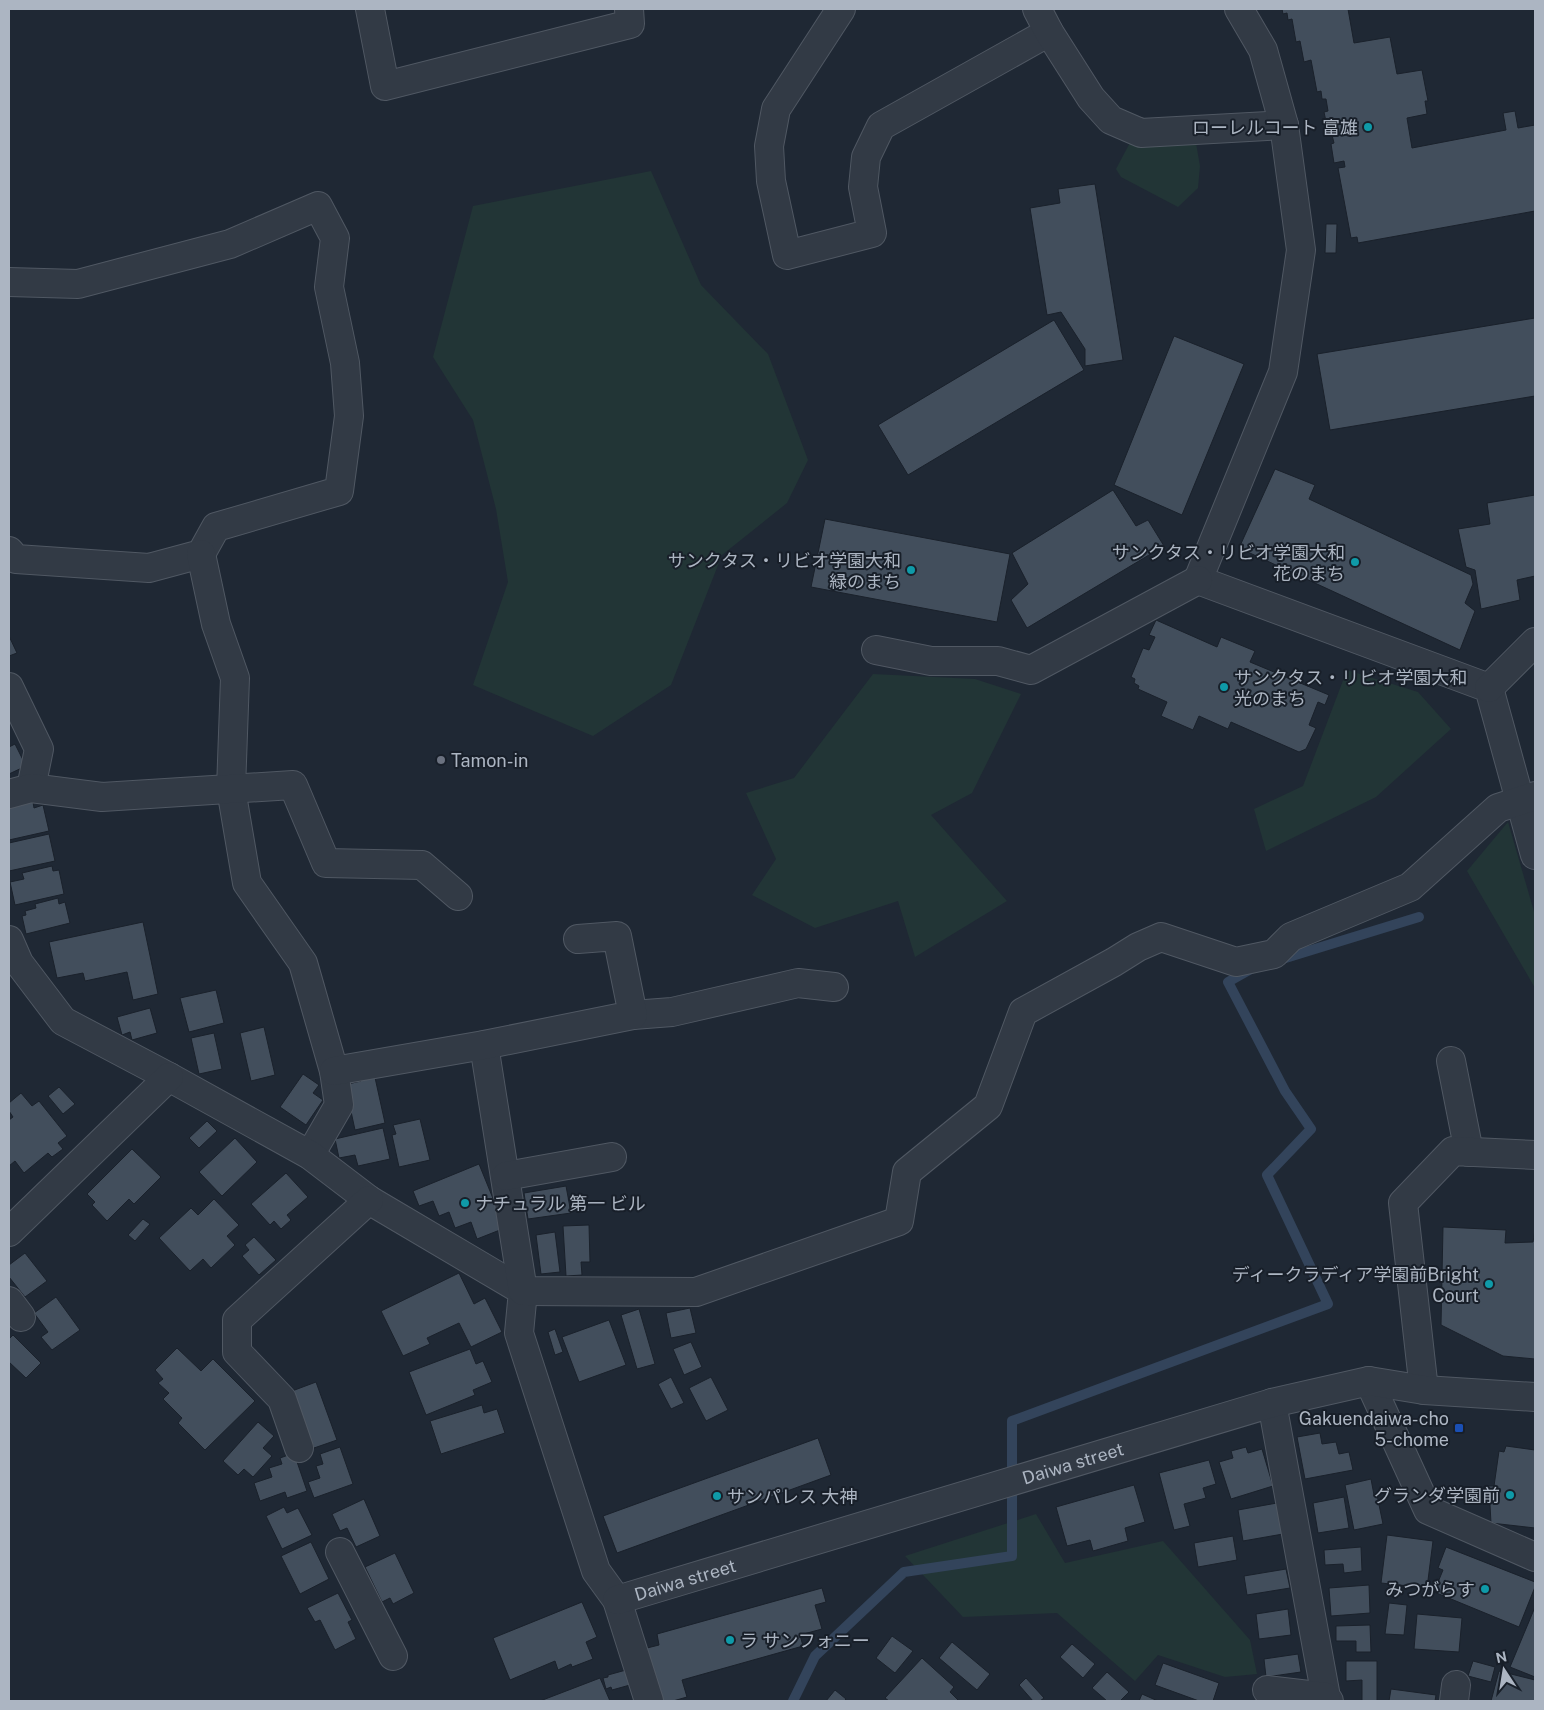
<svg xmlns="http://www.w3.org/2000/svg" width="1544" height="1710" font-family="'Public Sans','Noto Sans JP',sans-serif">
  <style>
    .green { fill: #223536 }
    .lines { fill: none; stroke-linecap: round; stroke-linejoin: round }
    .stream { stroke: #33445b; stroke-width: 10 }
    .building { fill: #424e5c; stroke: #1a212b }
    .minor-casing { stroke: #505863; stroke-width: 30 }
    .minor { stroke: #323a45; stroke-width: 28 }
    .culture-dot { fill: #0f9aa8; stroke: #181f29; stroke-width: 2 }
    .worship-dot { fill: #6b7280; stroke: #181f29; stroke-width: 2 }
    .transit-dot { fill: #1a4fb4; stroke: #181f29; stroke-width: 2 }
    .labels { text-anchor: middle; dominant-baseline: central; stroke-width: 4; stroke-linejoin: round; paint-order: stroke }
    .poi-label { font-size: 18px; fill: #acb5c2; stroke: #181f29; text-anchor: end }
    .street-label { font-size: 18px; fill: #acb5c2; stroke: #181f29 }
  </style>
  <rect width="100%" height="100%" fill="#1f2834"/>
  <!-- green -->
  <g class="green">
    <polygon points="1133,137 1196,143 1200,166 1198,188 1178,207 1121,177 1116,169"/>
    <polygon points="651,171 701,285 768,354 808,460 787,503 722,555 671,685 593,736 473,685 508,582 496,509 473,420 433,357 473,206"/>
    <polygon points="1347,670 1418,692 1451,729 1376,797 1266,851 1254,809 1303,786"/>
    <polygon points="873,674 975,679 1021,694 972,793 931,815 1007,901 915,957 898,901 815,928 752,895 776,859 746,793 794,778"/>
    <polygon points="1508,822 1535,915 1535,988 1467,871"/>
    <polygon points="1036,1514 1065,1563 1163,1541 1250,1640 1257,1674 1225,1677 1158,1655 1135,1681 1057,1613 963,1617 905,1556"/>
  </g>
  <g class="lines">
    <!-- stream -->
    <g class="stream">
      <polyline points="1279,960 1419,917"/>
      <polyline points="793,1701 815,1656 904,1572 1012,1556 1012,1421 1328,1304 1267,1175 1311,1129 1285,1091 1228,982 1251,969"/>
    </g>
  </g>
  <!-- building -->
  <g class="building">
    <polygon points="1282,9 1348,9 1354,43 1390,37 1397,74 1422,70 1428,101 1425,101 1427,114 1407,118 1412,148 1506,130 1503,113 1515,111 1518,128 1535,125 1535,211 1358,243 1357,237 1351,238 1338,168 1345,167 1344,161 1334,163 1331,144 1334,143 1331,131 1328,131 1324,112 1328,111 1326,99 1322,99 1321,91 1317,92 1311,60 1304,62 1300,41 1296,42 1292,19 1288,20 1287,13 1283,14"/>
    <polygon points="1095,184 1123,360 1085,366 1085,349 1061,312 1047,315 1030,208 1060,203 1058,189"/>
    <polygon points="1326,224 1337,224 1336,253 1325,253"/>
    <polygon points="1535,318 1535,396 1330,430 1317,354"/>
    <polygon points="1054,320 1084,370 908,475 878,425"/>
    <polygon points="1174,336 1244,364 1182,515 1114,485"/>
    <polygon points="1275,469 1315,485 1309,499 1471,575 1473,584 1465,603 1475,611 1460,650 1239,548"/>
    <polygon points="1113,490 1136,526 1148,520 1164,546 1027,628 1011,600 1028,584 1012,553"/>
    <polygon points="1535,495 1535,576 1517,580 1520,600 1481,609 1475,570 1466,567 1458,529 1490,524 1487,503"/>
    <polygon points="825,519 1010,554 997,622 811,587"/>
    <polygon points="1156,620 1217,647 1221,637 1255,651 1250,662 1329,695 1325,705 1318,702 1309,725 1316,728 1306,749 1299,752 1231,722 1228,729 1199,716 1193,730 1161,716 1167,702 1138,689 1139,686 1134,683 1135,679 1131,677 1143,648 1149,650 1155,637 1149,635"/>
    <polygon points="9,636 17,653 9,656"/>
    <polygon points="15,744 26,766 9,774 9,747"/>
    <polygon points="33,802 34,808 43,805 49,831 9,840 9,808"/>
    <polygon points="49,834 55,861 9,871 9,843"/>
    <polygon points="52,866 53,871 59,870 64,894 15,905 10,882 24,879 22,873"/>
    <polygon points="58,898 59,904 65,902 70,923 26,934 22,916 26,915 25,911 36,908 35,904"/>
    <polygon points="143,922 158,994 133,1000 127,972 85,981 83,973 57,978 49,942"/>
    <polygon points="216,990 224,1023 189,1032 180,998"/>
    <polygon points="150,1008 157,1033 132,1040 130,1032 122,1035 117,1017"/>
    <polygon points="264,1027 275,1075 251,1081 240,1033"/>
    <polygon points="214,1033 222,1069 199,1074 191,1038"/>
    <polygon points="374,1073 385,1123 355,1130 349,1102 348,1084 361,1081 360,1076"/>
    <polygon points="303,1074 319,1085 313,1093 323,1100 306,1125 280,1107"/>
    <polygon points="59,1087 75,1104 63,1114 48,1096"/>
    <polygon points="21,1093 32,1106 39,1101 67,1136 58,1143 63,1149 52,1157 48,1153 24,1173 15,1161 9,1166 9,1120 13,1117 9,1111 9,1103"/>
    <polygon points="420,1119 430,1160 399,1167 392,1135 396,1134 393,1125"/>
    <polygon points="207,1121 217,1131 199,1148 189,1138"/>
    <polygon points="383,1128 390,1159 358,1166 355,1155 339,1158 335,1139"/>
    <polygon points="235,1138 257,1162 222,1196 199,1172"/>
    <polygon points="132,1149 161,1177 134,1204 129,1199 107,1221 92,1205 95,1202 87,1194"/>
    <polygon points="479,1164 505,1228 477,1239 471,1222 455,1228 449,1212 439,1216 433,1201 419,1206 413,1191"/>
    <polygon points="286,1173 308,1197 287,1215 291,1220 281,1229 274,1221 270,1225 251,1204"/>
    <polygon points="566,1186 571,1213 528,1219 524,1193"/>
    <polygon points="214,1199 239,1225 227,1236 235,1245 211,1268 203,1259 190,1271 159,1238 191,1208 198,1215"/>
    <polygon points="143,1219 150,1224 135,1241 128,1235"/>
    <polygon points="589,1225 590,1262 581,1262 582,1275 566,1276 563,1226"/>
    <polygon points="1443,1227 1506,1230 1505,1243 1533,1242 1535,1230 1535,1359 1503,1356 1441,1325"/>
    <polygon points="555,1232 560,1272 541,1274 536,1235"/>
    <polygon points="254,1237 276,1260 259,1275 242,1256 249,1250 245,1245"/>
    <polygon points="25,1253 47,1281 25,1297 9,1277 9,1265"/>
    <polygon points="459,1273 474,1304 485,1298 502,1332 471,1347 459,1323 427,1338 430,1344 403,1356 381,1311"/>
    <polygon points="56,1297 80,1330 52,1350 41,1337 48,1332 34,1313"/>
    <polygon points="690,1308 696,1333 671,1338 666,1313"/>
    <polygon points="639,1309 655,1364 637,1369 621,1315"/>
    <polygon points="609,1320 626,1365 579,1382 562,1337"/>
    <polygon points="555,1329 563,1352 555,1355 548,1332"/>
    <polygon points="13,1335 41,1363 26,1378 9,1362 9,1339"/>
    <polygon points="691,1342 702,1367 684,1375 673,1349"/>
    <polygon points="177,1348 201,1371 213,1359 255,1401 205,1450 178,1423 182,1418 163,1399 169,1393 158,1383 163,1379 155,1370"/>
    <polygon points="470,1349 476,1364 483,1361 492,1382 473,1390 475,1395 426,1415 409,1372"/>
    <polygon points="671,1377 684,1403 671,1409 658,1384"/>
    <polygon points="711,1377 728,1410 706,1421 689,1388"/>
    <polygon points="316,1382 337,1440 314,1448 292,1391"/>
    <polygon points="482,1405 484,1413 497,1409 505,1433 441,1454 430,1421"/>
    <polygon points="258,1422 274,1436 263,1448 272,1456 253,1477 244,1469 238,1475 223,1461"/>
    <polygon points="1320,1433 1322,1444 1336,1442 1339,1454 1349,1452 1353,1470 1305,1479 1297,1437"/>
    <polygon points="818,1438 831,1475 617,1553 603,1516"/>
    <polygon points="1506,1446 1535,1450 1535,1528 1491,1523 1490,1505 1483,1504 1484,1486 1494,1486 1499,1451 1504,1452"/>
    <polygon points="340,1447 353,1484 314,1498 308,1482 320,1478 316,1466 323,1464 320,1454"/>
    <polygon points="1246,1447 1248,1453 1262,1449 1273,1486 1231,1499 1219,1462 1233,1458 1231,1451"/>
    <polygon points="294,1453 307,1491 287,1498 285,1492 260,1501 254,1483 272,1477 269,1468 282,1464 280,1458"/>
    <polygon points="1209,1460 1216,1484 1203,1488 1206,1498 1184,1504 1190,1526 1174,1530 1159,1473"/>
    <polygon points="1371,1479 1374,1495 1377,1495 1383,1524 1354,1530 1345,1485"/>
    <polygon points="1134,1485 1145,1522 1125,1528 1128,1541 1093,1551 1090,1540 1067,1546 1056,1507"/>
    <polygon points="1344,1497 1349,1528 1318,1533 1313,1503"/>
    <polygon points="364,1499 380,1536 356,1547 347,1528 340,1531 332,1514"/>
    <polygon points="1277,1503 1283,1534 1243,1541 1238,1510"/>
    <polygon points="284,1507 287,1513 298,1508 312,1535 282,1549 266,1516"/>
    <polygon points="1387,1535 1433,1541 1427,1588 1381,1583"/>
    <polygon points="1233,1536 1237,1560 1198,1567 1194,1543"/>
    <polygon points="311,1542 329,1579 300,1594 281,1556"/>
    <polygon points="1361,1547 1362,1571 1344,1573 1343,1564 1325,1565 1324,1550"/>
    <polygon points="1446,1547 1535,1582 1535,1587 1519,1627 1434,1592 1443,1570 1438,1568"/>
    <polygon points="395,1553 414,1593 393,1604 390,1598 382,1602 365,1567"/>
    <polygon points="1286,1569 1290,1588 1247,1595 1244,1576"/>
    <polygon points="1369,1585 1370,1613 1331,1616 1329,1588"/>
    <polygon points="822,1588 826,1602 815,1605 822,1629 800,1635 803,1646 682,1680 687,1697 673,1701 657,1701 643,1649 659,1645 657,1634"/>
    <polygon points="338,1593 352,1620 348,1622 356,1639 335,1650 320,1620 315,1622 307,1608"/>
    <polygon points="582,1602 597,1637 586,1642 593,1659 572,1667 571,1664 558,1670 555,1661 510,1680 493,1638"/>
    <polygon points="1389,1603 1407,1605 1404,1635 1385,1634"/>
    <polygon points="1535,1607 1535,1677 1510,1667"/>
    <polygon points="1288,1609 1291,1635 1259,1639 1256,1614"/>
    <polygon points="1417,1614 1462,1618 1459,1652 1414,1649"/>
    <polygon points="1370,1625 1371,1652 1356,1652 1356,1641 1336,1641 1336,1626"/>
    <polygon points="892,1636 913,1651 895,1673 876,1658"/>
    <polygon points="952,1642 990,1674 977,1690 939,1658"/>
    <polygon points="1072,1644 1095,1664 1083,1678 1060,1657"/>
    <polygon points="1298,1654 1301,1672 1266,1677 1264,1659"/>
    <polygon points="922,1658 954,1687 950,1692 958,1700 957,1701 889,1701 885,1698"/>
    <polygon points="1346,1661 1377,1661 1377,1701 1362,1701 1362,1680 1346,1681"/>
    <polygon points="1473,1661 1495,1667 1491,1682 1468,1676"/>
    <polygon points="1163,1663 1219,1683 1213,1701 1199,1701 1155,1685"/>
    <polygon points="626,1670 630,1685 612,1690 611,1687 606,1689 603,1678 608,1677 608,1675"/>
    <polygon points="1499,1671 1535,1680 1535,1701 1491,1701"/>
    <polygon points="1107,1672 1129,1692 1120,1701 1107,1701 1092,1688"/>
    <polygon points="600,1678 610,1701 540,1701"/>
    <polygon points="1026,1678 1044,1698 1040,1701 1033,1701 1019,1685"/>
    <polygon points="1391,1689 1436,1695 1435,1701 1389,1701"/>
    <polygon points="835,1690 846,1699 844,1701 826,1701"/>
    <polygon points="1142,1694 1158,1701 1139,1701"/>
  </g>
  <g class="lines">
    <defs>
      <g id="minor">
        <polyline points="370,9 385,86 630,24 629,9"/>
        <polyline points="841,9 776,109 769,146 771,181 787,255 872,233 863,187 866,157 881,126 1049,32"/>
        <polyline points="1037,9 1049,32 1091,98 1111,120 1141,133 1284,125"/>
        <polyline points="1239,9 1263,50 1284,125 1301,250 1283,372 1198,580 1489,688 1535,855"/>
        <polyline points="9,282 78,284 230,244 318,206 335,238 329,287 345,363 349,416 339,491 216,527 201,554 149,568 16,559 9,551"/>
        <polyline points="201,554 216,624 235,678 231,789 247,883 303,963 334,1071 339,1105 310,1155"/>
        <polyline points="876,650 931,661 998,661 1031,670 1198,580"/>
        <polyline points="9,687 39,749 31,788"/>
        <polyline points="1489,688 1535,642"/>
        <polyline points="9,794 31,788 102,797 293,785 326,863 422,865 458,896"/>
        <polyline points="9,940 19,963 63,1021 169,1077 310,1155 369,1200 523,1291 519,1333 596,1571 617,1600 649,1701"/>
        <polyline points="633,1015 672,1012 798,983 834,987"/>
        <polyline points="484,1045 523,1291 696,1292 899,1221 907,1172 988,1106 1023,1012 1114,962 1138,947 1161,937 1236,962 1274,954 1291,937 1410,887 1498,808 1535,796"/>
        <polyline points="1451,1061 1469,1152"/>
        <polyline points="334,1071 484,1045 633,1015 617,936 578,939"/>
        <polyline points="506,1176 612,1157"/>
        <polyline points="9,1232 169,1077"/>
        <polyline points="9,1301 21,1317"/>
        <polyline points="1369,1381 1428,1510 1535,1557"/>
        <polyline points="1424,1390 1403,1203 1453,1151 1535,1155"/>
        <polyline points="1272,1403 1326,1697 1329,1701"/>
        <polyline points="299,1448 282,1399 237,1352 237,1320 369,1200"/>
        <polyline points="340,1552 393,1656"/>
        <path id="s1" d="M 617,1600 L 1272,1403 L 1369,1381 L 1424,1390 L 1535,1397"/>
        <polyline points="1267,1690 1326,1697"/>
        <polyline points="1454,1701 1456,1685"/>
      </g>
    </defs>
    <!-- minor casing -->
    <use href="#minor" class="minor-casing"/>
    <!-- minor -->
    <use href="#minor" class="minor"/>
  </g>
  <!-- markers -->
  <g class="culture-dot">
    <circle cx="1368" cy="127" r="5"/>
    <circle cx="1355" cy="562" r="5"/>
    <circle cx="911" cy="570" r="5"/>
    <circle cx="1224" cy="687" r="5"/>
    <circle cx="465" cy="1203" r="5"/>
    <circle cx="1489" cy="1284" r="5"/>
    <circle cx="1510" cy="1495" r="5"/>
    <circle cx="717" cy="1496" r="5"/>
    <circle cx="1485" cy="1589" r="5"/>
    <circle cx="730" cy="1640" r="5"/>
  </g>
  <circle class="worship-dot" cx="441" cy="760" r="5"/>
  <rect class="transit-dot" x="1454" y="1423" width="10" height="10" rx="2.5"/>
  <g class="labels">
    <!-- poi labels -->
    <g class="poi-label">
      <text x="1358" y="127">ローレルコート 富雄</text>
      <text x="1345" y="552">サンクタス・リビオ学園大和<tspan x="1345" dy="21">花のまち</tspan></text>
      <text x="901" y="560">サンクタス・リビオ学園大和<tspan x="901" dy="21">緑のまち</tspan></text>
      <text x="1234" y="677" text-anchor="start">サンクタス・リビオ学園大和<tspan x="1234" dy="21">光のまち</tspan></text>
      <text x="451" y="760" text-anchor="start">Tamon-in</text>
      <text x="475" y="1203" text-anchor="start">ナチュラル 第一 ビル</text>
      <text x="1479" y="1274">ディークラディア学園前Bright<tspan x="1479" dy="21">Court</tspan></text>
      <text x="1449" y="1418">Gakuendaiwa-cho<tspan x="1449" dy="21">5-chome</tspan></text>
      <text x="1500" y="1495">グランダ学園前</text>
      <text x="727" y="1496" text-anchor="start">サンパレス 大神</text>
      <text x="1475" y="1589">みつがらす</text>
      <text x="740" y="1640" text-anchor="start">ラ サンフォニー</text>
    </g>
    <!-- street labels -->
    <g class="street-label">
      <text stroke="none"><textPath href="#s1" startOffset="476">Daiwa street</textPath></text>
      <text stroke="none"><textPath href="#s1" startOffset="71">Daiwa street</textPath></text>
    </g>
  </g>
  <!-- border -->
  <rect width="1544" height="1710" fill="none" stroke="#acb5c2" stroke-width="20"/>
  <!-- north arrow -->
  <g transform="translate(1504 1670) rotate(348)" stroke="#181f29" stroke-width="4" paint-order="stroke">
  <path d="M0-4L9 19L0 12L-9 19Z" fill="#acb5c2"/>
  <text y="-8" font-size="14" font-weight="bold" text-anchor="middle" fill="#acb5c2">N</text>
  </g>
</svg>
